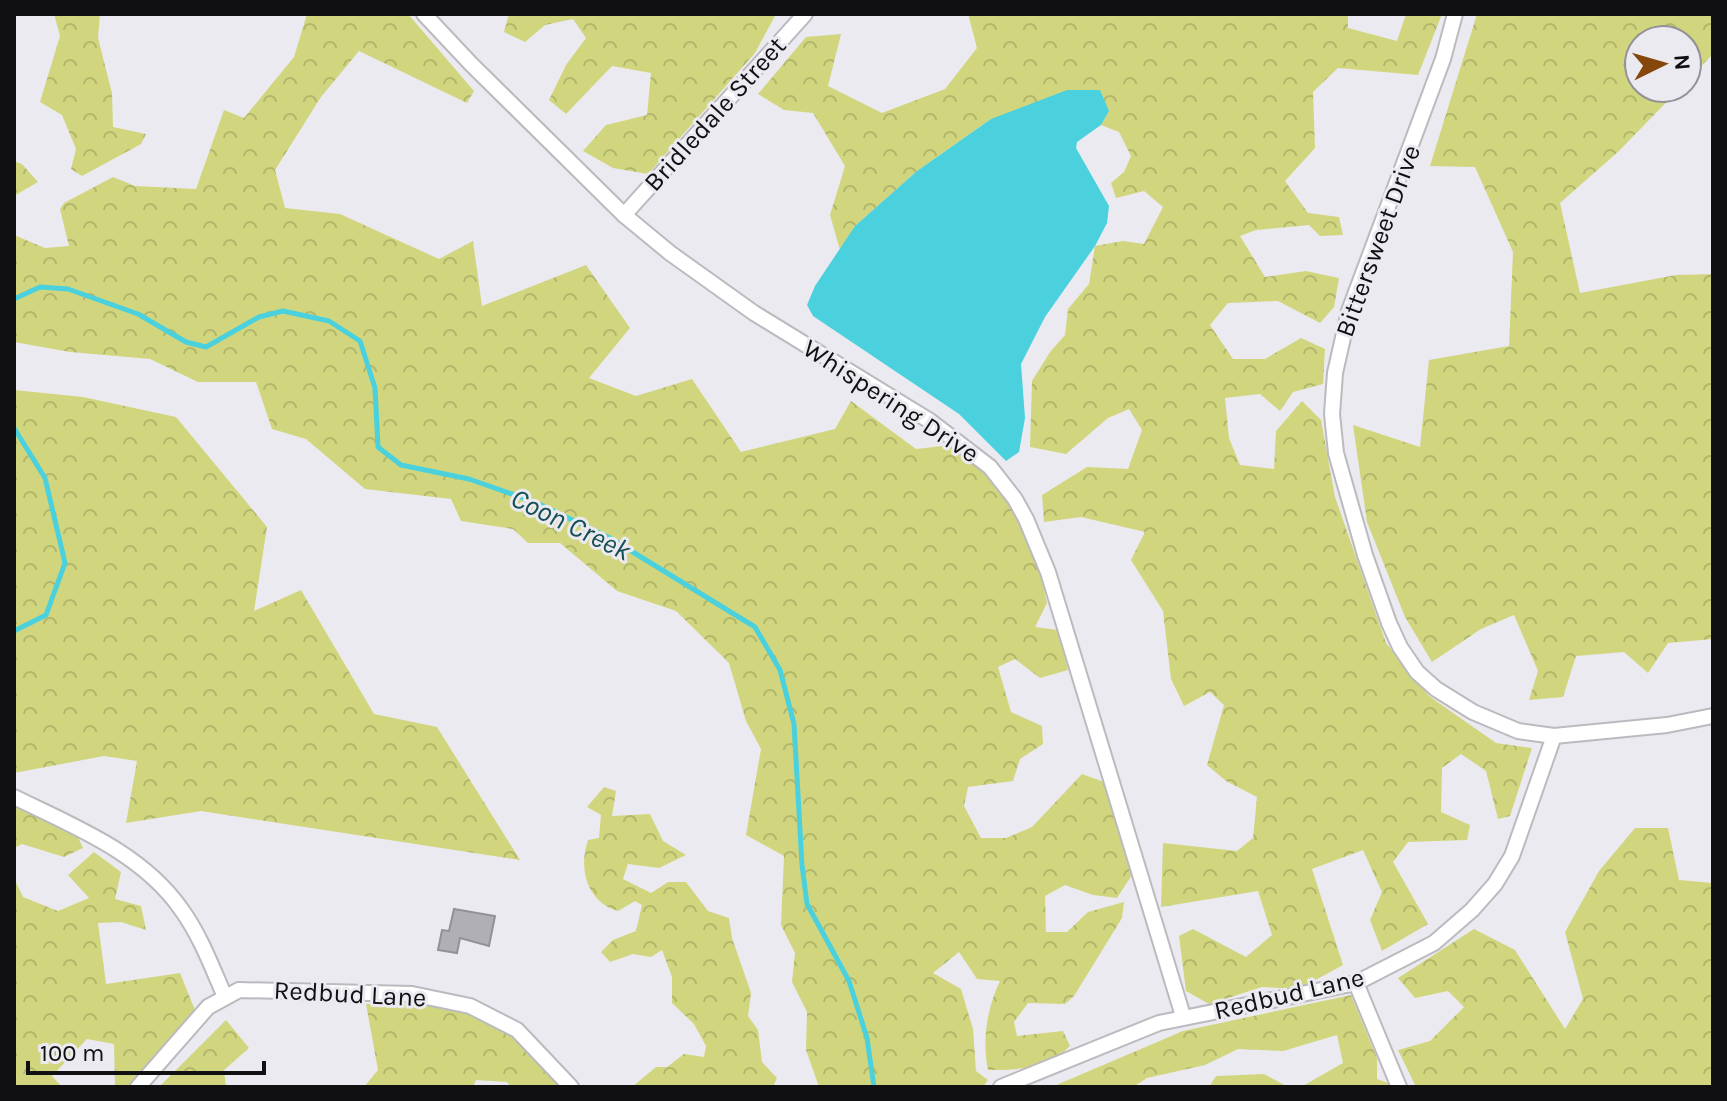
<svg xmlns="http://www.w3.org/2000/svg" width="1727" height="1101" font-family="Karla,sans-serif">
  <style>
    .forest { fill: url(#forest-crowns) }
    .water { fill: #4ad1dd }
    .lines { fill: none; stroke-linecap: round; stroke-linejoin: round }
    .stream { stroke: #4ad1dd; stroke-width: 5 }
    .building { fill: #b0afb4; stroke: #929196; stroke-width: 2 }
    .minor-casing { stroke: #bbbabf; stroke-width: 18 }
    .minor { stroke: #fff; stroke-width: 14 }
    .labels { text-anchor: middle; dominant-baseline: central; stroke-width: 6; stroke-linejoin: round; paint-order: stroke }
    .street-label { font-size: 26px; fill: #100f11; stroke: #ebeaf0 }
    .water-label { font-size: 28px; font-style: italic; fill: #164f55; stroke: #ebeaf0 }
  </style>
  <defs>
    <pattern id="forest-crowns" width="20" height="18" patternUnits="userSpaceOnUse" patternTransform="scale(2)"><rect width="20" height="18" fill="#d1d67e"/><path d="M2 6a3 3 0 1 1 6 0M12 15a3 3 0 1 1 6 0" fill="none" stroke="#b2b66c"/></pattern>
  </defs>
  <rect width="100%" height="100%" fill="#ebeaf0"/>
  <!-- forest -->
  <g class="forest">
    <polygon points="54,14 100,14 98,38 112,93 113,127 146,134 141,144 82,176 71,169 76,149 62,115 40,102 60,36"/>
    <path d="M 307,14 L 408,14 L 474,91 L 467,103 L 359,51 L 321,97 L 275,170 L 285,208 L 340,214 L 439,259 L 473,241 L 482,306 L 586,265 L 630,328 L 589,378 L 636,396 L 692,379 L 741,452 L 835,429 L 851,401 L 916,449 L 951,445 L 992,479 L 1013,511 L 1037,559 L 1047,603 L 1035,627 L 1058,630 L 1068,670 L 1040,678 L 1015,659 L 998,667 L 1011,712 L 1042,726 L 1043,744 L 1020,759 L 1013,781 L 968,787 L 964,806 L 981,838 L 1006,838 L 1032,827 L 1082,774 L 1104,782 L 1132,875 L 1117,898 L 1093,895 L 1065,885 L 1045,896 L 1046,932 L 1067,932 L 1088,912 L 1124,902 L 1122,918 L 1074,996 L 1065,1004 L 1028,1003 L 1014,1022 L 1017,1036 L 1063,1031 L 1070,1046 C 1048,1069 1019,1070 988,1070 C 982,1040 987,1008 1000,981 L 977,979 L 959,952 L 933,973 L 961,989 L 973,1029 L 976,1071 L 988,1080 L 983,1087 L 819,1087 L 806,1050 L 807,1012 L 792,982 L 795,953 L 781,925 L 784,856 L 746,835 L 761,749 L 746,721 L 729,663 L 676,611 L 617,591 L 560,543 L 528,543 L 513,529 L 461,521 L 451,499 L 365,489 L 306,439 L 272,429 L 256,382 L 198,382 L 150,359 L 70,352 L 14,342 L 14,235 L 45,248 L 69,246 L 60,209 L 64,203 L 113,177 L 135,186 L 196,189 L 224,110 L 244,118 L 294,57 Z"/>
    <polygon points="509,14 776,14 755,53 648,174 613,168 583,151 606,125 647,115 651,73 612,66 566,114 549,100 566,65 586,38 573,19 545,25 525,42 504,32"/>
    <polygon points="968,14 1348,14 1348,28 1397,41 1406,14 1442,14 1418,75 1338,68 1313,92 1315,148 1285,181 1308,213 1339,217 1343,235 1320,236 1309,225 1256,230 1240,236 1265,277 1306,271 1339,278 1334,307 1320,323 1278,301 1228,303 1210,325 1233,359 1265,359 1301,338 1325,349 1323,384 1293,392 1280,411 1260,394 1225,398 1229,438 1240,465 1274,469 1276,431 1302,401 1321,420 1335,497 1386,643 1429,696 1496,743 1532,748 1510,816 1498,819 1486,771 1461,754 1442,768 1441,812 1470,825 1467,840 1408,842 1393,862 1428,924 1382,951 1370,920 1382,892 1363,850 1312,869 1343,965 1299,989 1262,987 1209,1004 1186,991 1179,936 1193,929 1246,957 1272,935 1258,891 1161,907 1163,843 1237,851 1253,838 1257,797 1226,781 1207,765 1224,705 1210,692 1184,706 1171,679 1163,611 1131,560 1145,532 1081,517 1044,522 1042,495 1087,467 1128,469 1142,430 1129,409 1108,418 1066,454 1030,447 1032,381 1050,352 1065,335 1068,309 1089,284 1095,246 1123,241 1144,244 1163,207 1144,191 1116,198 1111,183 1124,172 1131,156 1119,132 1101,125 1109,111 991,119 917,171 855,226 840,250 830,215 845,166 813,113 784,110 758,94 806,37 841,34 828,86 882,113 945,89 977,48"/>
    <polygon points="1477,14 1713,14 1713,54 1687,81 1687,40 1639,40 1639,88 1680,88 1619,151 1560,203 1580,293 1676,275 1713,274 1713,639 1668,643 1648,673 1624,652 1576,656 1563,697 1529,700 1538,671 1514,615 1481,629 1432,662 1405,617 1367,522 1353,425 1420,447 1429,360 1509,346 1513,252 1475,167 1430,166"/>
    <polygon points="14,161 22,164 38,182 14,196"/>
    <polygon points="14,390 83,397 176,417 267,527 254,611 301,590 374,714 437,727 520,860 201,811 126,823 137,761 104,756 14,773"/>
    <path d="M 604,787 L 616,791 L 612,816 L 650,814 L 663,841 L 686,855 L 659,868 L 628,864 L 623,879 L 651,893 L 668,882 L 686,882 L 708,911 L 729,918 L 732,938 L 751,993 L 748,1016 L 758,1030 L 762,1062 L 777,1078 L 773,1087 L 632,1087 L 656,1067 L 667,1067 L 684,1054 L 704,1057 L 706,1046 L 694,1024 L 672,1003 L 672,977 L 662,950 L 651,957 L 633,954 L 610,962 L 601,952 L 613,940 L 636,931 L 642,905 L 635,901 L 618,911 C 587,902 578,869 588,840 L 599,838 L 601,815 L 587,807 Z"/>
    <polygon points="14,803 78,837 83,848 64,857 22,844 14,848"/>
    <polygon points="1635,828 1668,828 1679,880 1713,883 1713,1087 1416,1087 1398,1050 1430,1041 1464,1007 1448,991 1415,998 1398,978 1474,929 1515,950 1565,1029 1583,999 1565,932 1599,871"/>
    <polygon points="94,852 121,872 115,899 141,906 146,930 121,922 98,923 106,984 180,973 197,1015 130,1085 115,1087 114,1044 87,1039 52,1076 62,1087 14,1087 14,878 23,897 58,911 89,898 68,875"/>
    <polygon points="1351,995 1377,1058 1377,1079 1391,1084 1392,1087 1301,1087 1343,1063 1337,1035 1283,1051 1238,1049 1205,1065 1147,1078 1133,1087 1054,1086 1183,1031"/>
    <path d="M 417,1001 C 457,1009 494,1018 524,1046 C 538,1058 548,1074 562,1087 L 511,1087 L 507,1082 L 476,1080 L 473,1087 L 364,1087 L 378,1070 L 366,1004 Z"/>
    <polygon points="226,1020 249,1048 224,1070 226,1087 159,1087"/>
    <polygon points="1264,1074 1288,1087 1209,1087 1216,1076"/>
  </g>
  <!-- water -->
  <polygon class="water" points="1067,90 1100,90 1109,111 1101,125 1077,142 1076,148 1109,206 1107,223 1095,246 1045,317 1021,364 1025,418 1019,452 1006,461 959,414 813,316 807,305 815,286 855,226 917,171 991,119"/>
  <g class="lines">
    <!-- stream -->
    <g class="stream">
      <polyline points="14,299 40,287 68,289 138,314 186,342 206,347 259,317 283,311 329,321 360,341 375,388 378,447 401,465 469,479 535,502 610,538 755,627 780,670 794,724 802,865 807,904 849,981 867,1038 874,1087"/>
      <polyline points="14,428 45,478 65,563 46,615 14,631"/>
    </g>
  </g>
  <!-- building -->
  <polygon class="building" points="454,909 495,916 489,946 460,938 457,953 438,950 442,930 449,931"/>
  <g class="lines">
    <defs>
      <g id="minor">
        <polyline points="424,14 471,64 624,215 670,253 754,313 930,421 990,467 1015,499 1026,519 1048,572 1183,1016"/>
        <polyline points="1455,14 1443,59 1349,311 1335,373 1332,414 1336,453 1365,555 1389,623 1400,647 1417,672 1436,689 1473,712 1518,731 1554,736 1667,725 1713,716"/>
        <polyline points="624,215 805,14"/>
        <path d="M 14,797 C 73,826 142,853 181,909 C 200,935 212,967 225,997"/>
        <polyline points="1356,983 1399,1087"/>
        <polyline points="138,1087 208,1007 239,990 412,994 470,1006 517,1030 571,1087"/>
        <polyline points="1001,1087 1159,1023 1356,983 1434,943 1472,910 1495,884 1512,856 1554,736"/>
      </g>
    </defs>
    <!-- minor casing -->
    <use href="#minor" class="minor-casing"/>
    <!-- minor -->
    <use href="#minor" class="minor"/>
  </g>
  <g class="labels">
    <!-- street labels -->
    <g class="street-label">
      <text transform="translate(715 114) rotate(-48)">Bridledale Street</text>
      <text transform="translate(1378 241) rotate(-70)">Bittersweet Drive</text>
      <text transform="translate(891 401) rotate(33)">Whispering Drive</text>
      <text transform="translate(350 994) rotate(3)">Redbud Lane</text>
      <text transform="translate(1289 994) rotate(-13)">Redbud Lane</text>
    </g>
    <!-- water labels -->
    <g class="water-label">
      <text transform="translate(571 524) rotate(26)">Coon Creek</text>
    </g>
  </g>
  <!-- border -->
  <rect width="1727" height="1101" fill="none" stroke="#100f11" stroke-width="32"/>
  <!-- north arrow -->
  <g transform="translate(1663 64) rotate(85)"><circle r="38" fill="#ebeaf0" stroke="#939297" stroke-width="2"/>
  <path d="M0-6L14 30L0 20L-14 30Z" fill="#86470d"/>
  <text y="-12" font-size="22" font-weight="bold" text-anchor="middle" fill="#100f11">N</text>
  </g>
  <!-- scale -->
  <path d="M28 1061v12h236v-12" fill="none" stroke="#100f11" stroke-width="4"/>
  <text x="40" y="1061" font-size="24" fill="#100f11" stroke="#ebeaf0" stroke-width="6" paint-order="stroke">100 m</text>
</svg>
